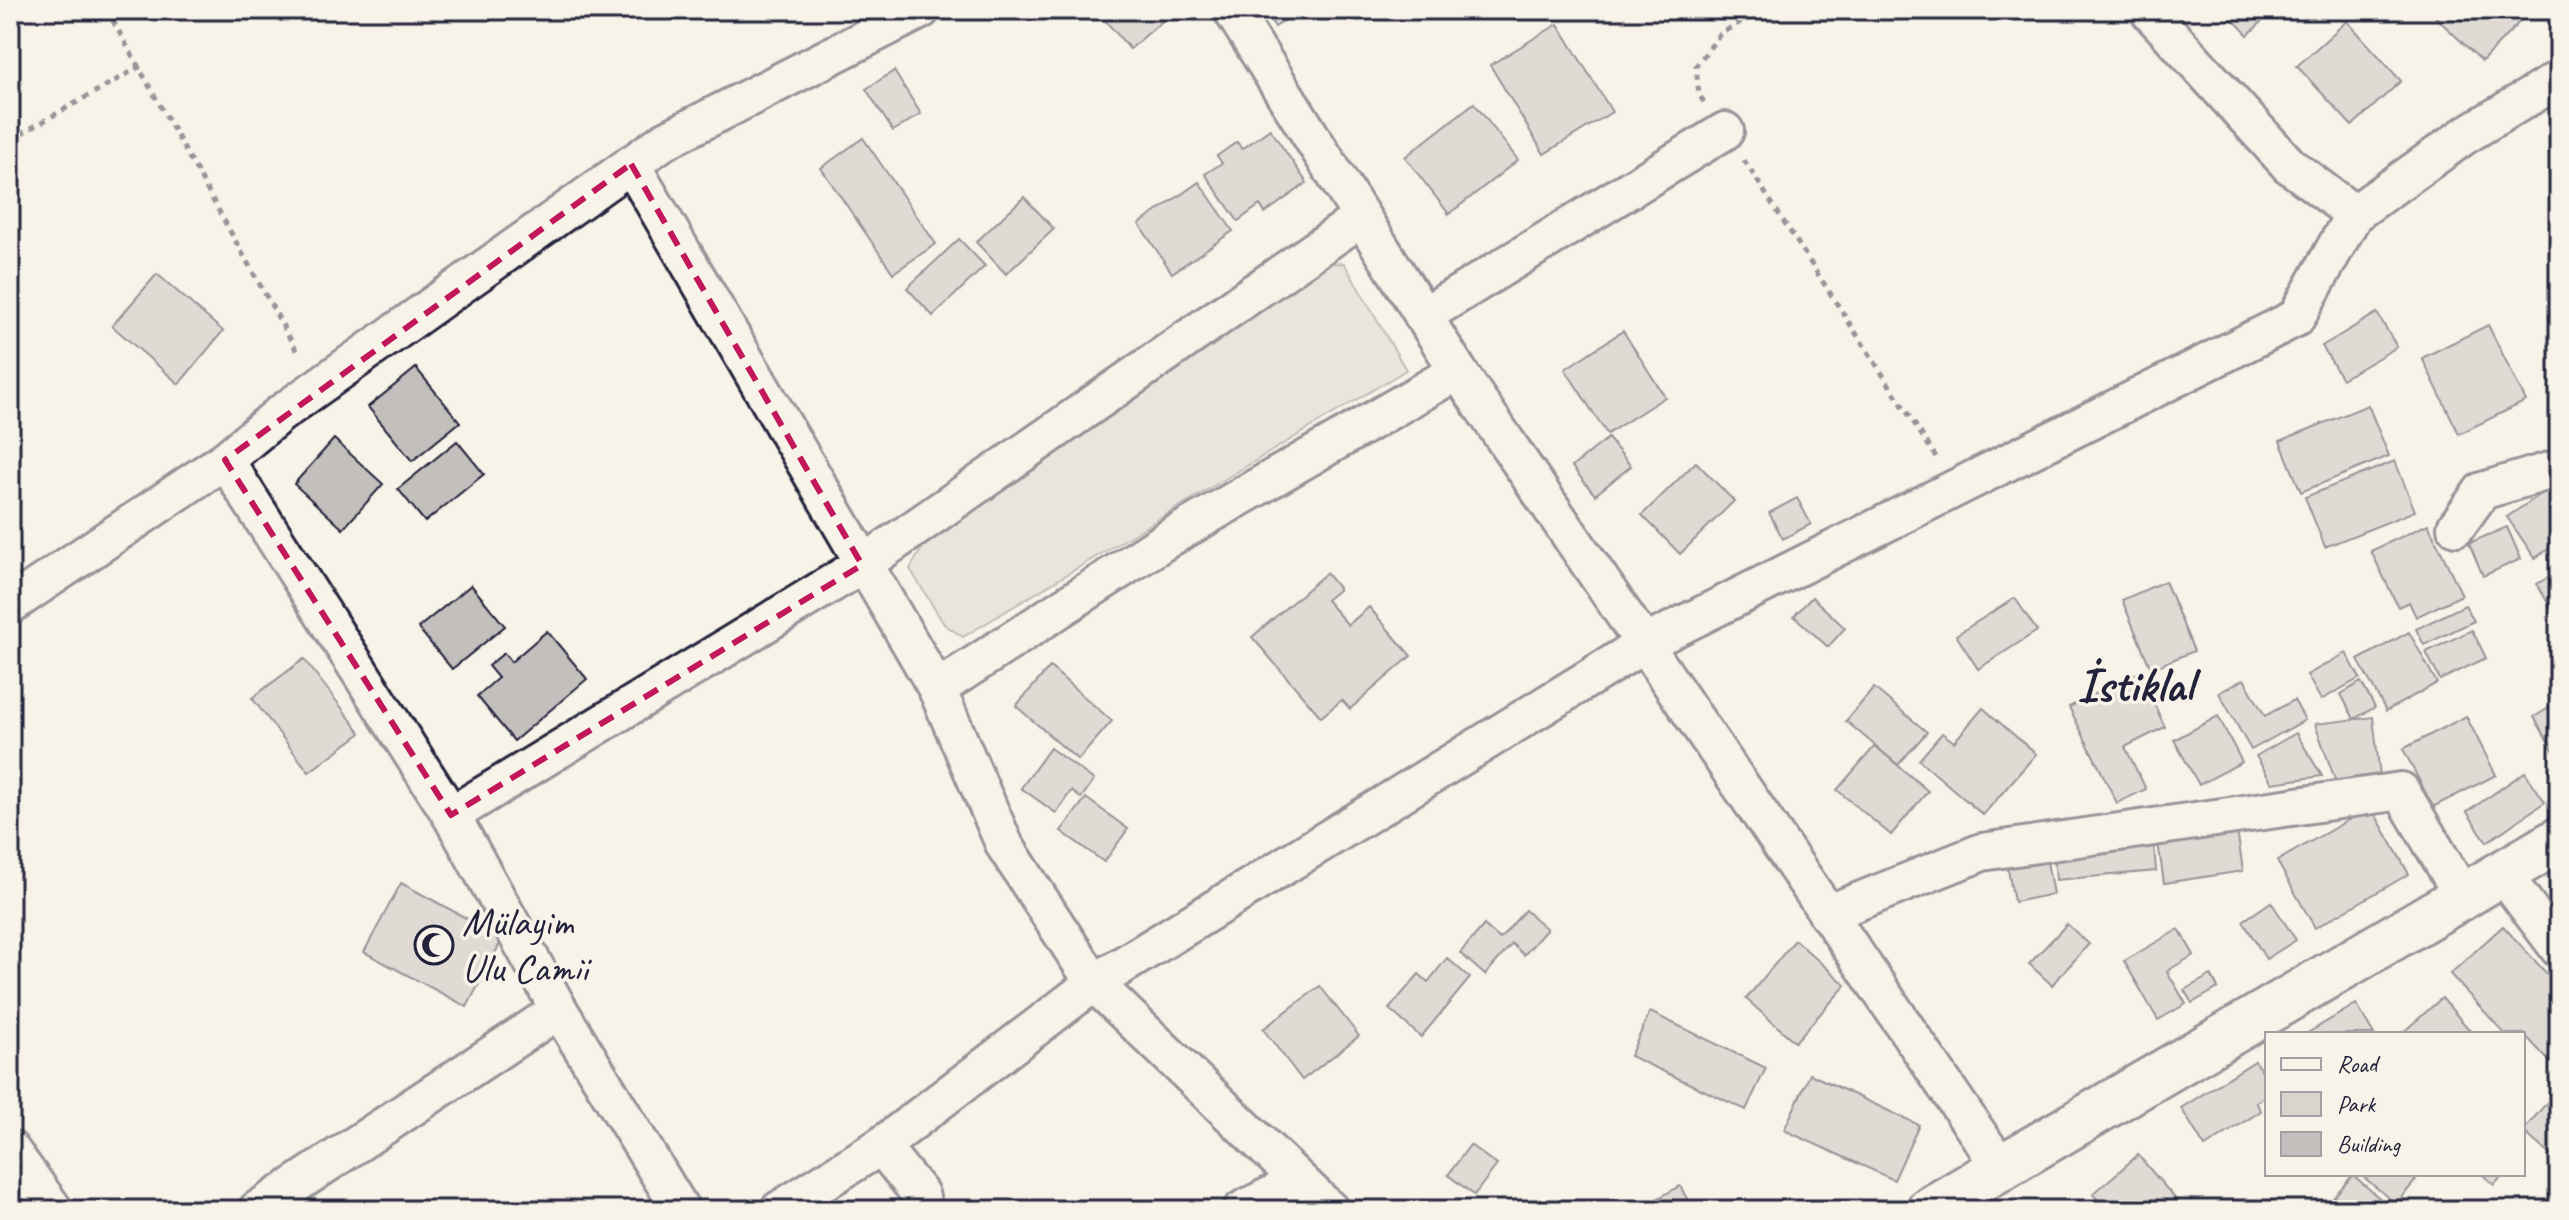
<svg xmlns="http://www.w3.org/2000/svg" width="2569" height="1220" font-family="Caveat,sans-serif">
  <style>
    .green { fill: #d8d5cf; stroke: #7d7c85; stroke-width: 2 }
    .building { fill: #c2bfbd; stroke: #22223b; stroke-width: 2 }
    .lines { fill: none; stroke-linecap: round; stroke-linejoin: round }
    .minor-casing { stroke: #22223b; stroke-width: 42 }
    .major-casing { stroke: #22223b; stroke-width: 50 }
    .path { stroke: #22223b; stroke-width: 5; stroke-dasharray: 6 6; stroke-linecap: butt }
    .minor { stroke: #f7f3e8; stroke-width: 36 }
    .major { stroke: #f7f3e8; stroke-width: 44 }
    .marked { fill: none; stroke: #c2185b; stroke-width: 6; stroke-dasharray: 16 10; stroke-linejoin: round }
    .labels { text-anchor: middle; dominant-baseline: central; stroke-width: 7; stroke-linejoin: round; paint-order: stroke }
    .poi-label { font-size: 40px; fill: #22223b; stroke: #f7f3e8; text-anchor: start }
    .district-label { font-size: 48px; font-weight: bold; fill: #22223b; stroke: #f7f3e8 }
  </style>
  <rect width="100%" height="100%" fill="#f7f3e8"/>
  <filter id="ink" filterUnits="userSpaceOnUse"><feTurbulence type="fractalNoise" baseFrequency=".0125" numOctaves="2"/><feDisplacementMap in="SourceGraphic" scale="16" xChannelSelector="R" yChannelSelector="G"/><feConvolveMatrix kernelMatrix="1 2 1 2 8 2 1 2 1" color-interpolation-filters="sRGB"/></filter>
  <g filter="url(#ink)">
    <!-- green -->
    <polygon class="green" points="1344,263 1406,370 963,637 944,624 910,569 922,548 1323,264"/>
    <!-- building -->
    <g class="building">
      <polygon points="1096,10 1175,10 1130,49"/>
      <polygon points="1264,10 1292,10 1294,14 1275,27"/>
      <polygon points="2224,10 2274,10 2248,35"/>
      <polygon points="2428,10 2527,10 2529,12 2482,61"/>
      <polygon points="2347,21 2401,81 2352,126 2297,66"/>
      <polygon points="1558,24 1612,112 1544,154 1490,65"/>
      <polygon points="894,71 921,114 893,131 866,89"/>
      <polygon points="1474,103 1518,160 1449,214 1405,157"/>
      <polygon points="1270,129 1307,183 1265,213 1260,205 1238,221 1205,174 1222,163 1217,156 1237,142 1242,149"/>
      <polygon points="863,138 936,244 893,273 821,168"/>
      <polygon points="1199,182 1233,231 1172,273 1139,224"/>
      <polygon points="1024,197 1054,229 1006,274 976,242"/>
      <polygon points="959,239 985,266 933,316 907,288"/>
      <polygon points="157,274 223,331 179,384 112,326"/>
      <polygon points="2377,313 2397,347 2342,379 2322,346"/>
      <polygon points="2488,325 2526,401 2459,434 2422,358"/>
      <polygon points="1623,331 1665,397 1607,434 1565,369"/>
      <polygon points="416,368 460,422 412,461 368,407"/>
      <polygon points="2368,405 2389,456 2301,492 2280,441"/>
      <polygon points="1608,438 1631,466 1595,495 1572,467"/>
      <polygon points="334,439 383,484 343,529 294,484"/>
      <polygon points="457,441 484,474 425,522 398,489"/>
      <polygon points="2395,461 2415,511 2325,547 2305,497"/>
      <polygon points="1696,462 1734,501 1680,554 1642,515"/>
      <polygon points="2556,484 2559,489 2559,542 2535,558 2507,517"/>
      <polygon points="1797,498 1811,524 1783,539 1769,513"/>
      <polygon points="2428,524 2462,595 2416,617 2409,602 2398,607 2371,551"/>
      <polygon points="2507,527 2521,559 2483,576 2469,543"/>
      <polygon points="2559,571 2559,622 2537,584"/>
      <polygon points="1326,573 1339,589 1326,600 1348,625 1369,607 1411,656 1350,709 1342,700 1321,717 1252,637"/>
      <polygon points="2165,581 2194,651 2151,669 2122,600"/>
      <polygon points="471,585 505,626 452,669 418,628"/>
      <polygon points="1812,597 1845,628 1828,647 1794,616"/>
      <polygon points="2015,598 2037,631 1978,669 1956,635"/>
      <polygon points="2465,605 2474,621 2424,645 2416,629"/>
      <polygon points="2472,630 2486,658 2440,680 2426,652"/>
      <polygon points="547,631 587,679 514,741 477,696 498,678 488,666 504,653 511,662"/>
      <polygon points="2409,632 2437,683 2386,711 2358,660"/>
      <polygon points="2346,653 2360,678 2321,700 2307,675"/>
      <polygon points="304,659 361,733 309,772 252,698"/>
      <polygon points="1050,667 1112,721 1078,760 1016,706"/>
      <polygon points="2139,672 2165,727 2125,747 2146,789 2117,803 2069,707"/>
      <polygon points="2244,679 2265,716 2294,700 2305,720 2251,750 2219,693"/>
      <polygon points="2361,682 2375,707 2354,719 2341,694"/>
      <polygon points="1874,688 1927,732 1898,765 1846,721"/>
      <polygon points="2559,702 2559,760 2534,717"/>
      <polygon points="1983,708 2036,754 1983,815 1919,760 1942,733 1954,742"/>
      <polygon points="2218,716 2242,762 2199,785 2174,740"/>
      <polygon points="2466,716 2496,775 2433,807 2403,749"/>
      <polygon points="2373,717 2380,776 2336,782 2315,724"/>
      <polygon points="2296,733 2322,776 2272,783 2256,756"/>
      <polygon points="1875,746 1928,791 1891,835 1837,790"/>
      <polygon points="1050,748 1094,780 1081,798 1071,791 1056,813 1021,788"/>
      <polygon points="2525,772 2545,802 2487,842 2467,812"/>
      <polygon points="1086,798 1128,829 1104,862 1061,831"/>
      <polygon points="2371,807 2409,874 2315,928 2277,861"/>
      <polygon points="2236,823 2243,871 2164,883 2157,835"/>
      <polygon points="2154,846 2156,871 2056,880 2054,855"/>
      <polygon points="2046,856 2053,894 2014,902 2007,864"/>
      <polygon points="401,883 503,938 467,1007 364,952"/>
      <polygon points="2271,902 2296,940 2266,959 2243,921"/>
      <polygon points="1525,910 1547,929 1524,955 1512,944 1485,975 1460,953 1484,925 1500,939"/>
      <polygon points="2067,924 2089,944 2052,985 2029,964"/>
      <polygon points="2503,926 2559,987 2559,1003 2553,1008 2559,1015 2559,1054 2550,1062 2524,1034 2505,1034 2450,974"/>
      <polygon points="2179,929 2194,955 2167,971 2186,1004 2158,1020 2124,961"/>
      <polygon points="1795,940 1846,985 1795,1042 1746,999"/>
      <polygon points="1447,958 1470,978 1421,1037 1389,1009 1419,974 1428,982"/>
      <polygon points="2211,975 2218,988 2192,1003 2184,990"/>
      <polygon points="1320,986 1359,1036 1302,1080 1263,1029"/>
      <polygon points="2442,998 2473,1034 2401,1034"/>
      <polygon points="2356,1004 2374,1034 2306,1034"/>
      <polygon points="1650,1012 1766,1068 1746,1110 1630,1056"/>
      <polygon points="2255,1061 2267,1080 2267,1095 2256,1102 2261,1111 2205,1147 2181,1108"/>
      <polygon points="1810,1074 1919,1125 1894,1180 1784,1130"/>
      <polygon points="2559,1088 2559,1163 2523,1131"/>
      <polygon points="1470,1145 1497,1165 1474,1195 1448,1175"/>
      <polygon points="2138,1155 2183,1208 2181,1210 2106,1210 2093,1194"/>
      <polygon points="2360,1174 2409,1174 2416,1180 2396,1204"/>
      <polygon points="2482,1174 2504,1174 2494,1185"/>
      <polygon points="2353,1175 2393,1210 2322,1210"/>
      <polygon points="1680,1186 1693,1210 1637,1210"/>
    </g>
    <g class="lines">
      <defs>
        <g id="minor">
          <polyline points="1232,10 1458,371 2002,1169"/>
          <polyline points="2148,10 2289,165 2354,214"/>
          <polyline points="631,164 937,689 1005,846 1094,983 1330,1210"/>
          <polyline points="1423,316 1725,131"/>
          <polyline points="225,460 451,815 559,1010 681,1210"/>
          <polyline points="2456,527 2482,491 2559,468"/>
          <polyline points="10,605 225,460 280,414 664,141 921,10"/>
          <polyline points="937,689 1171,537 1458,371"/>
          <polyline points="451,815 862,565 1361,218"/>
          <polyline points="2502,873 2559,949"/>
          <polyline points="1827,914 1982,852 2401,791 2462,895"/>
          <polyline points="881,1146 920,1194 924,1210"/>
          <polyline points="10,1149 54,1210"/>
          <polyline points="257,1210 559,1010"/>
          <polyline points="779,1210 881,1146 1094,983 1646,643 2296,318 2354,214 2464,136 2559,79"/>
          <polyline points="1242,1210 1299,1181"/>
        </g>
        <polyline id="major" points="1929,1210 2559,840"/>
      </defs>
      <!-- minor casing -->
      <use href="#minor" class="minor-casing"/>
      <!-- major casing -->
      <use href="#major" class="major-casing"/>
      <!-- path -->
      <g class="path">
        <polyline points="107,10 299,355"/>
        <polyline points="1704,102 1699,95 1696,66 1720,34 1761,10"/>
        <polyline points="10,140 141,66"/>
        <polyline points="1744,160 1936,457"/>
      </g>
      <!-- minor -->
      <use href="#minor" class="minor"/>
      <!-- major -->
      <use href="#major" class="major"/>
    </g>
  </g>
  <!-- marked area -->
  <path d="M0 0H2569V1220H0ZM 631,164 L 862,565 L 451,815 L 225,460 Z" fill="#f7f3e8" fill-opacity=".55" fill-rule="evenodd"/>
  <path class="marked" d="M 631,164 L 862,565 L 451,815 L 225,460 Z"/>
  <!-- icons -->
  <defs>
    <symbol id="mosque-ring" viewBox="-11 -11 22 22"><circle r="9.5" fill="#f7f3e8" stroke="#22223b" stroke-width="1.5"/><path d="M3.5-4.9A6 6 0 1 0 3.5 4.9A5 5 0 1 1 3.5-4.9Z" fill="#22223b"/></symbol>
  </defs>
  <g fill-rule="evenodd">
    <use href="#mosque-ring" x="412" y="923" width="44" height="44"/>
  </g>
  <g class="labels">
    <!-- poi labels -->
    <g class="poi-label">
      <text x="462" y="922">Mülayim<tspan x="462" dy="46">Ulu Camii</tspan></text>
    </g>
    <!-- district labels -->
    <g class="district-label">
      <text x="2135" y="685">İstiklal</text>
    </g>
  </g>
  <!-- margin -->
  <rect width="2569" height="1220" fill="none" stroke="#f7f3e8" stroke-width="40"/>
  <rect x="20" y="20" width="2529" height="1180" fill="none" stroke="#22223b" stroke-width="3" filter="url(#ink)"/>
  <!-- legend -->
  <rect x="2265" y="1032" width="260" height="144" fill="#f7f3e8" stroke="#a29fa3" stroke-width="2"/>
  <rect x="2281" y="1058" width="40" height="12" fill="#f7f3e8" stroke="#a29fa3" stroke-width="2"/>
  <text x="2337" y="1072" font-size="24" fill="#22223b">Road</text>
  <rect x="2281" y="1092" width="40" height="24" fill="#d8d5cf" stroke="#a29fa3" stroke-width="2"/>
  <text x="2337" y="1112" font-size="24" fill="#22223b">Park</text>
  <rect x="2281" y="1132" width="40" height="24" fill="#c2bfbd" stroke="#a29fa3" stroke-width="2"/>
  <text x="2337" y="1152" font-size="24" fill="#22223b">Building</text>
</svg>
